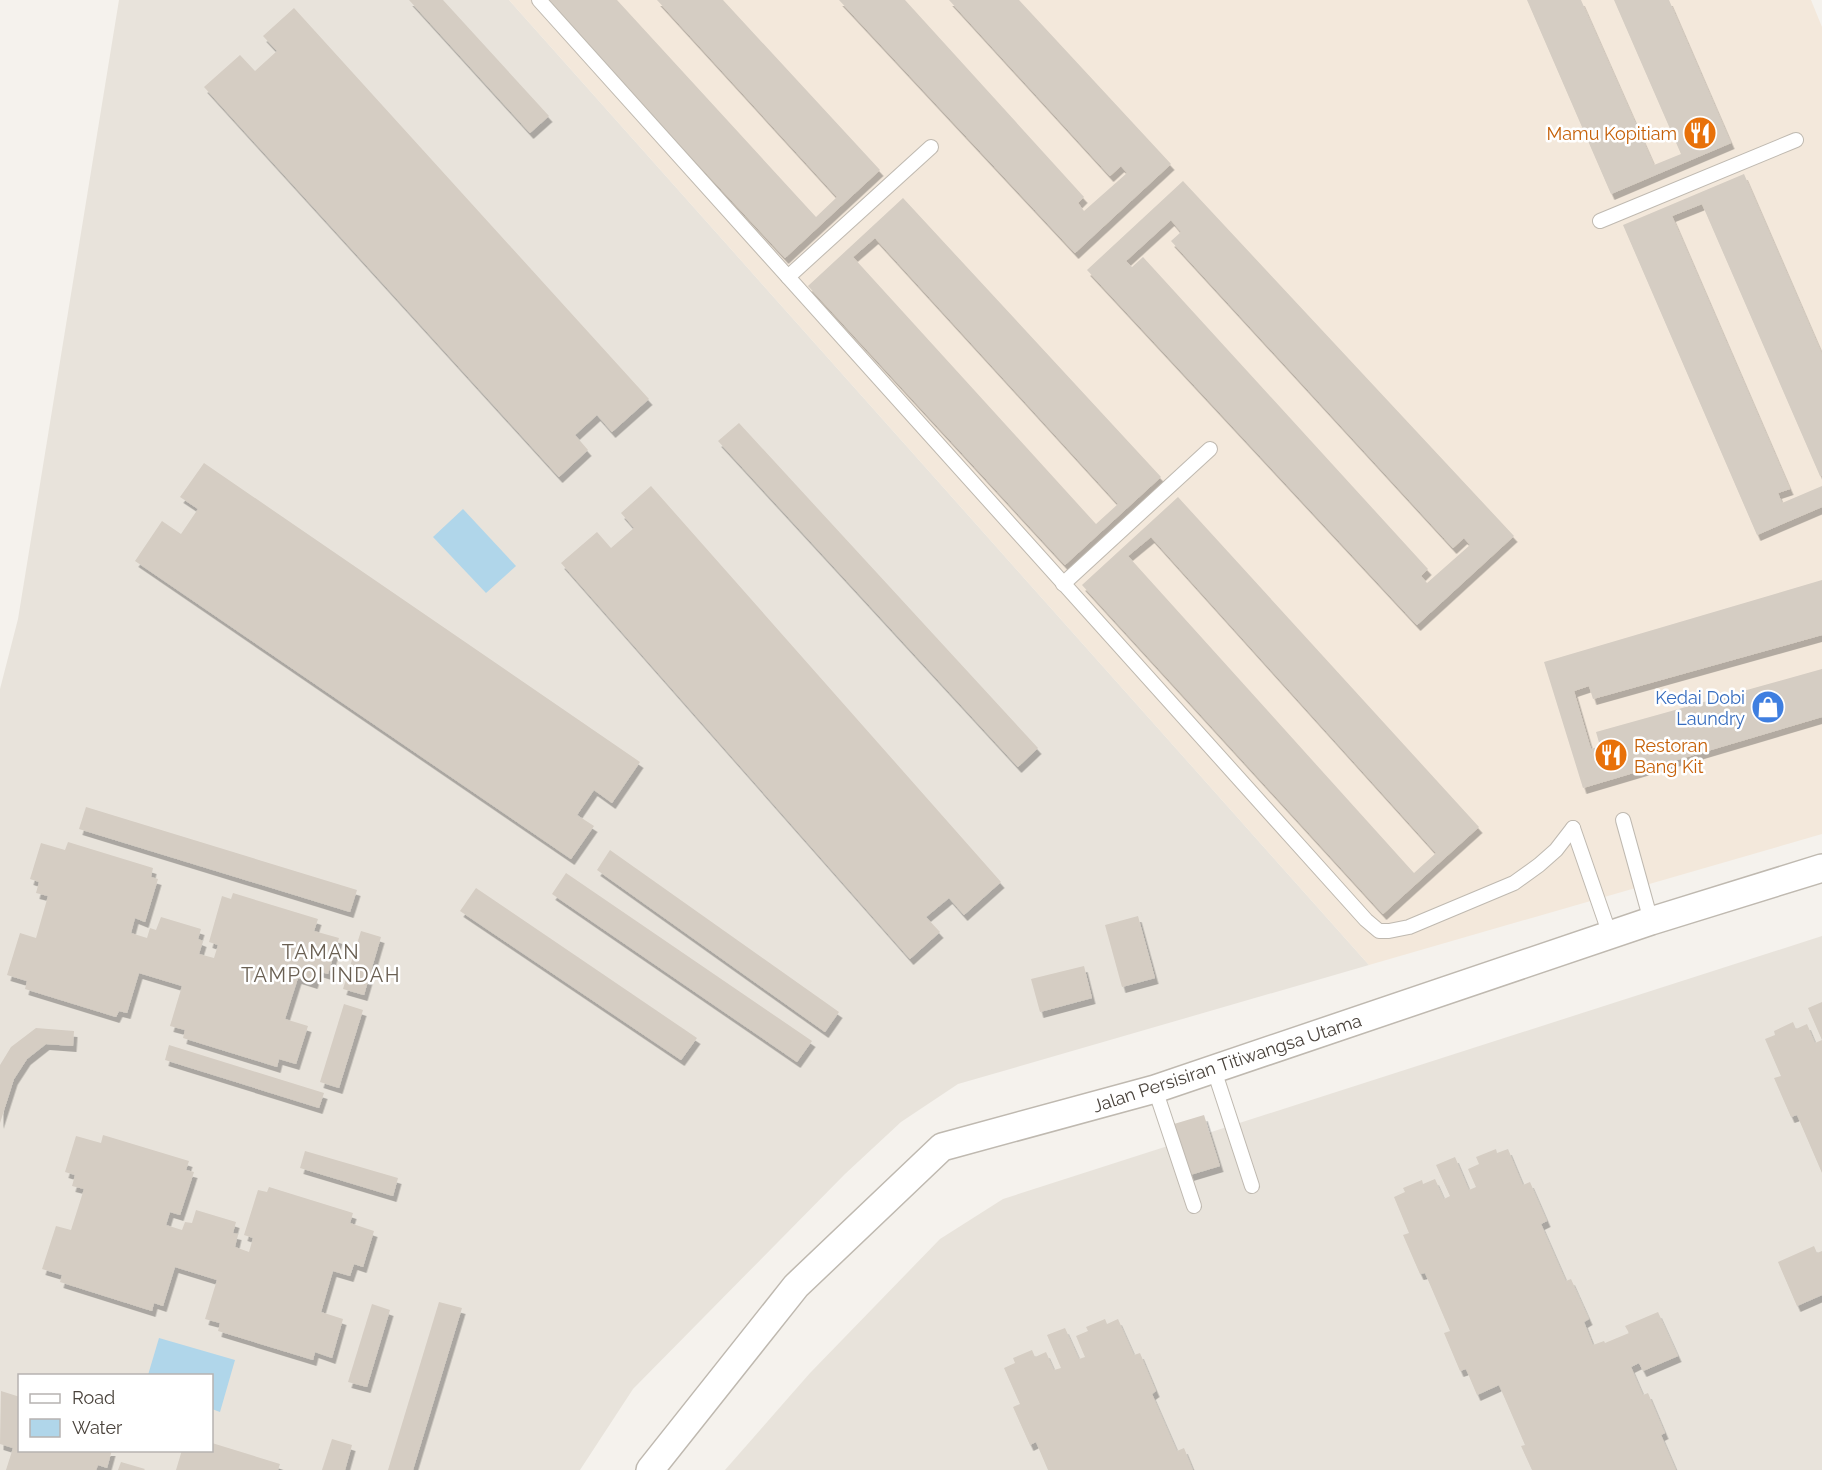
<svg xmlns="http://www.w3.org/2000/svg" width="1822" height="1470" font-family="Raleway,sans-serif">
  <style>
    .residential { fill: #e8e3db; fill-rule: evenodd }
    .commercial { fill: #f3e8db }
    .water { fill: #b0d6ea }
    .building { fill: #d5cdc3; fill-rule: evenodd; filter: url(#shadow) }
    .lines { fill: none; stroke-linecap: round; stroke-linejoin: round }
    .service-casing { stroke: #bfb9b0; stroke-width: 16 }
    .minor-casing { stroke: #bfb9b0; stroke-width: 30 }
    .service { stroke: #fff; stroke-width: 14 }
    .minor { stroke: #fff; stroke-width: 27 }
    .labels { text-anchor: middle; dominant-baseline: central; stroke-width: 5; stroke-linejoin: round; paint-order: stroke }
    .food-label { font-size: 18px; fill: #c56008; stroke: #fff; text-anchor: end }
    .shop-label { font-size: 18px; fill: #366cbe; stroke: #fff; text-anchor: end }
    .street-label { font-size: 18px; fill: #49423b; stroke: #fff }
    .neighbourhood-label { font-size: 20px; letter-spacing: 1.5px; fill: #6a6053; stroke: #fff }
  </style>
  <defs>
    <filter id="shadow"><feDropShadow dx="3.5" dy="6" stdDeviation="0" flood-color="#0004"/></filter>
  </defs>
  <rect width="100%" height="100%" fill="#f5f2ed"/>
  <!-- residential -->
  <g class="residential">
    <path d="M 119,0 L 509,0 L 1369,965 L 958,1084 L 901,1122 L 845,1174 L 633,1389 L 580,1470 L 0,1470 L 0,689 L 18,619 ZM 20,1376 L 212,1376 L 212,1450 L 20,1450 Z"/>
    <polygon points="1822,936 1822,1470 725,1470 810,1373 940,1239 1003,1199"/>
  </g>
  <!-- commercial -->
  <polygon class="commercial" points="509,0 1811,0 1822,27 1822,834 1369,965"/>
  <!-- water -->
  <g class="water">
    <polygon points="463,509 516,566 486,593 433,537"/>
    <polygon points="159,1338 235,1360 220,1412 212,1409 212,1376 148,1375"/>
  </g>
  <!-- building -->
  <g class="building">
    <polygon points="409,0 443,0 549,116 530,133"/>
    <polygon points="545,0 617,0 816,217 837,197 657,0 723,0 880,170 785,258"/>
    <polygon points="839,0 905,0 1084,197 1078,203 1084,211 1127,173 1121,166 1110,176 949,0 1019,0 1171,164 1075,253"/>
    <polygon points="1527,0 1581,0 1654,165 1681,154 1614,0 1669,0 1731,143 1611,194"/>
    <polygon points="294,8 649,399 612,432 597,415 575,435 588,450 559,477 204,87 240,55 255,71 277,51 263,36"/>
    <polygon points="1744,174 1822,354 1822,476 1820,476 1702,204 1672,216 1790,489 1778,493 1782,503 1822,486 1822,507 1757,535 1623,225"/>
    <path d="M 1183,181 L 1514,536 L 1417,625 L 1087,270 ZM 1171,220 L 1181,232 L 1171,241 L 1453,548 L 1464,538 L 1470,545 L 1427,583 L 1421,576 L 1428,569 L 1143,257 L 1132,267 L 1126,261 Z"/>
    <path d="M 903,198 L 1161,477 L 1065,565 L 808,286 ZM 875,238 L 1118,504 L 1096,524 L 853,257 Z"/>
    <polygon points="739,423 1038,748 1018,767 718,441"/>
    <polygon points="204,463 640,762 612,803 594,790 577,815 594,826 571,859 135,561 162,521 181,534 198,509 180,497"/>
    <polygon points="651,486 1001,882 964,915 949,898 926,917 940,932 910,959 561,563 597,532 611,548 634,528 621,513"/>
    <path d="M 1178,497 L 1479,827 L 1383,914 L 1082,585 ZM 1151,537 L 1436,853 L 1414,873 L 1128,556 Z"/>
    <polygon points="1822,580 1822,635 1593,699 1589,686 1574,691 1591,749 1600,746 1596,732 1822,669 1822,717 1583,788 1544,662"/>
    <polygon points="86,807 357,890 350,912 79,829"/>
    <polygon points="68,842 153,868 151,877 158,879 145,922 135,918 131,933 147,938 150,928 156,930 161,917 201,929 198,939 203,941 199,954 214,958 218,945 209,942 222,896 231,899 233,893 318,919 314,931 339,938 328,974 318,971 314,983 298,978 285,1019 308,1026 296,1064 279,1059 277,1067 183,1038 185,1030 170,1026 182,986 139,973 127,1013 119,1011 116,1017 25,989 27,981 7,975 20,933 36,938 48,896 36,893 39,882 30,879 41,843 65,850"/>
    <polygon points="610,850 839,1012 825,1032 597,870"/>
    <polygon points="566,873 812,1041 797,1062 552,894"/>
    <polygon points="476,888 697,1038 681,1060 460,911"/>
    <polygon points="1138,916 1155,978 1122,987 1105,925"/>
    <polygon points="361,931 381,937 364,995 343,989"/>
    <polygon points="1084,966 1092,998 1040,1012 1031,979"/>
    <polygon points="1822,1002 1822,1173 1797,1115 1791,1117 1774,1078 1781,1076 1765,1039 1775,1035 1774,1031 1793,1022 1796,1029 1807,1024 1815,1043 1822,1040 1808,1008"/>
    <polygon points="344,1004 363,1010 339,1088 320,1082"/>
    <polygon points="36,1028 74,1031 73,1046 46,1044 27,1059 14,1079 0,1123 0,1065 11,1047"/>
    <polygon points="169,1045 324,1093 319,1108 165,1060"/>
    <polygon points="1204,1115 1220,1166 1190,1175 1174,1124"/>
    <polygon points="103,1135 189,1161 186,1170 194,1172 180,1215 170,1212 166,1225 182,1230 185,1222 192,1223 196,1210 236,1222 233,1233 238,1234 235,1247 249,1252 253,1238 244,1235 258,1190 267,1192 269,1187 353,1213 350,1223 374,1231 363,1267 354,1264 350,1276 333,1271 321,1312 343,1319 332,1358 315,1352 313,1360 218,1331 220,1323 205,1319 217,1280 175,1267 163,1306 154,1303 152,1311 60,1282 62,1275 42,1269 56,1226 71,1230 84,1189 72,1186 75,1175 65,1172 76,1136 101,1143"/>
    <polygon points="1496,1149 1497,1153 1508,1149 1523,1185 1530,1182 1547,1221 1541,1224 1566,1281 1571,1279 1589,1319 1584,1322 1593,1345 1604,1341 1605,1343 1629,1333 1625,1326 1658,1312 1678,1356 1643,1371 1639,1363 1631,1367 1643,1395 1648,1393 1665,1433 1661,1435 1676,1470 1532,1470 1521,1446 1525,1445 1499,1385 1477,1395 1466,1369 1460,1371 1444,1333 1450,1331 1425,1273 1420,1274 1403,1235 1409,1233 1394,1197 1405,1192 1403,1188 1422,1180 1423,1184 1435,1179 1444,1199 1450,1196 1436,1165 1455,1157 1469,1190 1476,1187 1468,1169 1479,1164 1476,1157"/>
    <polygon points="305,1151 398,1178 393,1196 300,1168"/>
    <polygon points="1814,1246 1817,1253 1822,1251 1822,1295 1797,1306 1778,1262"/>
    <polygon points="439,1302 462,1308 413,1470 388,1470"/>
    <polygon points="372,1304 390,1310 367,1387 348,1382"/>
    <polygon points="1105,1319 1107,1324 1118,1319 1134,1355 1140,1353 1156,1391 1152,1394 1177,1451 1184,1448 1193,1470 1048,1470 1036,1442 1030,1445 1013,1407 1020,1404 1004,1368 1015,1363 1013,1358 1032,1350 1035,1357 1046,1352 1054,1370 1061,1368 1047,1335 1065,1328 1079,1359 1085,1357 1076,1336 1088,1331 1086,1327"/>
    <polygon points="1,1391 20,1397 20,1450 112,1450 107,1468 98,1465 96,1470 6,1470 13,1448 0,1444"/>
    <polygon points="332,1439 352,1445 345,1470 322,1470"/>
    <polygon points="212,1443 280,1464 278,1470 176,1470 182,1450 212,1450"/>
    <polygon points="121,1462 145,1469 144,1470 118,1470"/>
  </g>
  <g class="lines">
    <defs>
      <g id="service">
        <polyline points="539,0 1366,920 1379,931 1389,931 1409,927 1514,883 1539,865 1556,850 1573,828"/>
        <polyline points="1600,221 1796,140"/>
        <polyline points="788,277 931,147"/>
        <polyline points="1063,584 1210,449"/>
        <polyline points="1623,820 1651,921"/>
        <polyline points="1573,828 1610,935"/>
        <polyline points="1214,1070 1252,1186"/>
        <polyline points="1155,1089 1194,1206"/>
      </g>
      <polyline id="minor" points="650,1470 796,1286 942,1147 1155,1089 1651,921 1822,868"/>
    </defs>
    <!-- service casing -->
    <use href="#service" class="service-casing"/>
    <!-- minor casing -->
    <use href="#minor" class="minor-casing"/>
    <!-- service -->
    <use href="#service" class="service"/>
    <!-- minor -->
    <use href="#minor" class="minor"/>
  </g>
  <!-- icons -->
  <defs>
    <symbol id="restaurant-disc" viewBox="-11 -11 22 22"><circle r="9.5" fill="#e8710a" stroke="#fff"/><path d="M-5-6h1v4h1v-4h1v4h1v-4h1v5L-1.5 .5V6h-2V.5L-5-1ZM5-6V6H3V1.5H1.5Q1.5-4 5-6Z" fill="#fff"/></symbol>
    <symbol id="shop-disc" viewBox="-11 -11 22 22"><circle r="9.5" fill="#3f7fe0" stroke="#fff"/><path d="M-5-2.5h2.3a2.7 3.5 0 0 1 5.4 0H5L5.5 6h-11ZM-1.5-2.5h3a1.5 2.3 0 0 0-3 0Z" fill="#fff"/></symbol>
  </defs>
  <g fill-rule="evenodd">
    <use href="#restaurant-disc" x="1681" y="114" width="38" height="38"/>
    <use href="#shop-disc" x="1749" y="688" width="38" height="38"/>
    <use href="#restaurant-disc" x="1592" y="736" width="38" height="38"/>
  </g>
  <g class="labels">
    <!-- food labels -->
    <g class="food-label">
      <text x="1677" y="133">Mamu Kopitiam</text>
      <text x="1634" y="745" text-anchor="start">Restoran<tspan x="1634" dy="21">Bang Kit</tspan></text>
    </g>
    <!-- shop labels -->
    <g class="shop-label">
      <text x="1745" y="697">Kedai Dobi<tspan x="1745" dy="21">Laundry</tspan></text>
    </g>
    <!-- street labels -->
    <g class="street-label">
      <text transform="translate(1227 1063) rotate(-18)">Jalan Persisiran Titiwangsa Utama</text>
    </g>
    <!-- neighbourhood labels -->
    <g class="neighbourhood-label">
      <text x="321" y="952">TAMAN<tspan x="321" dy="23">TAMPOI INDAH</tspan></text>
    </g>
  </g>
  <!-- legend -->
  <rect x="18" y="1374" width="195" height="78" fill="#ffffff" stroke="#b6b3b1" stroke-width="1.5"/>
  <rect x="30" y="1394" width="30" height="9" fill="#ffffff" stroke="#b6b3b1" stroke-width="1.5"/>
  <text x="72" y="1404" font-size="18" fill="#49423b">Road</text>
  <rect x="30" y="1419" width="30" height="18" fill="#b0d6ea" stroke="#b6b3b1" stroke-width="1.5"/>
  <text x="72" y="1434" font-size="18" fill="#49423b">Water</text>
</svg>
